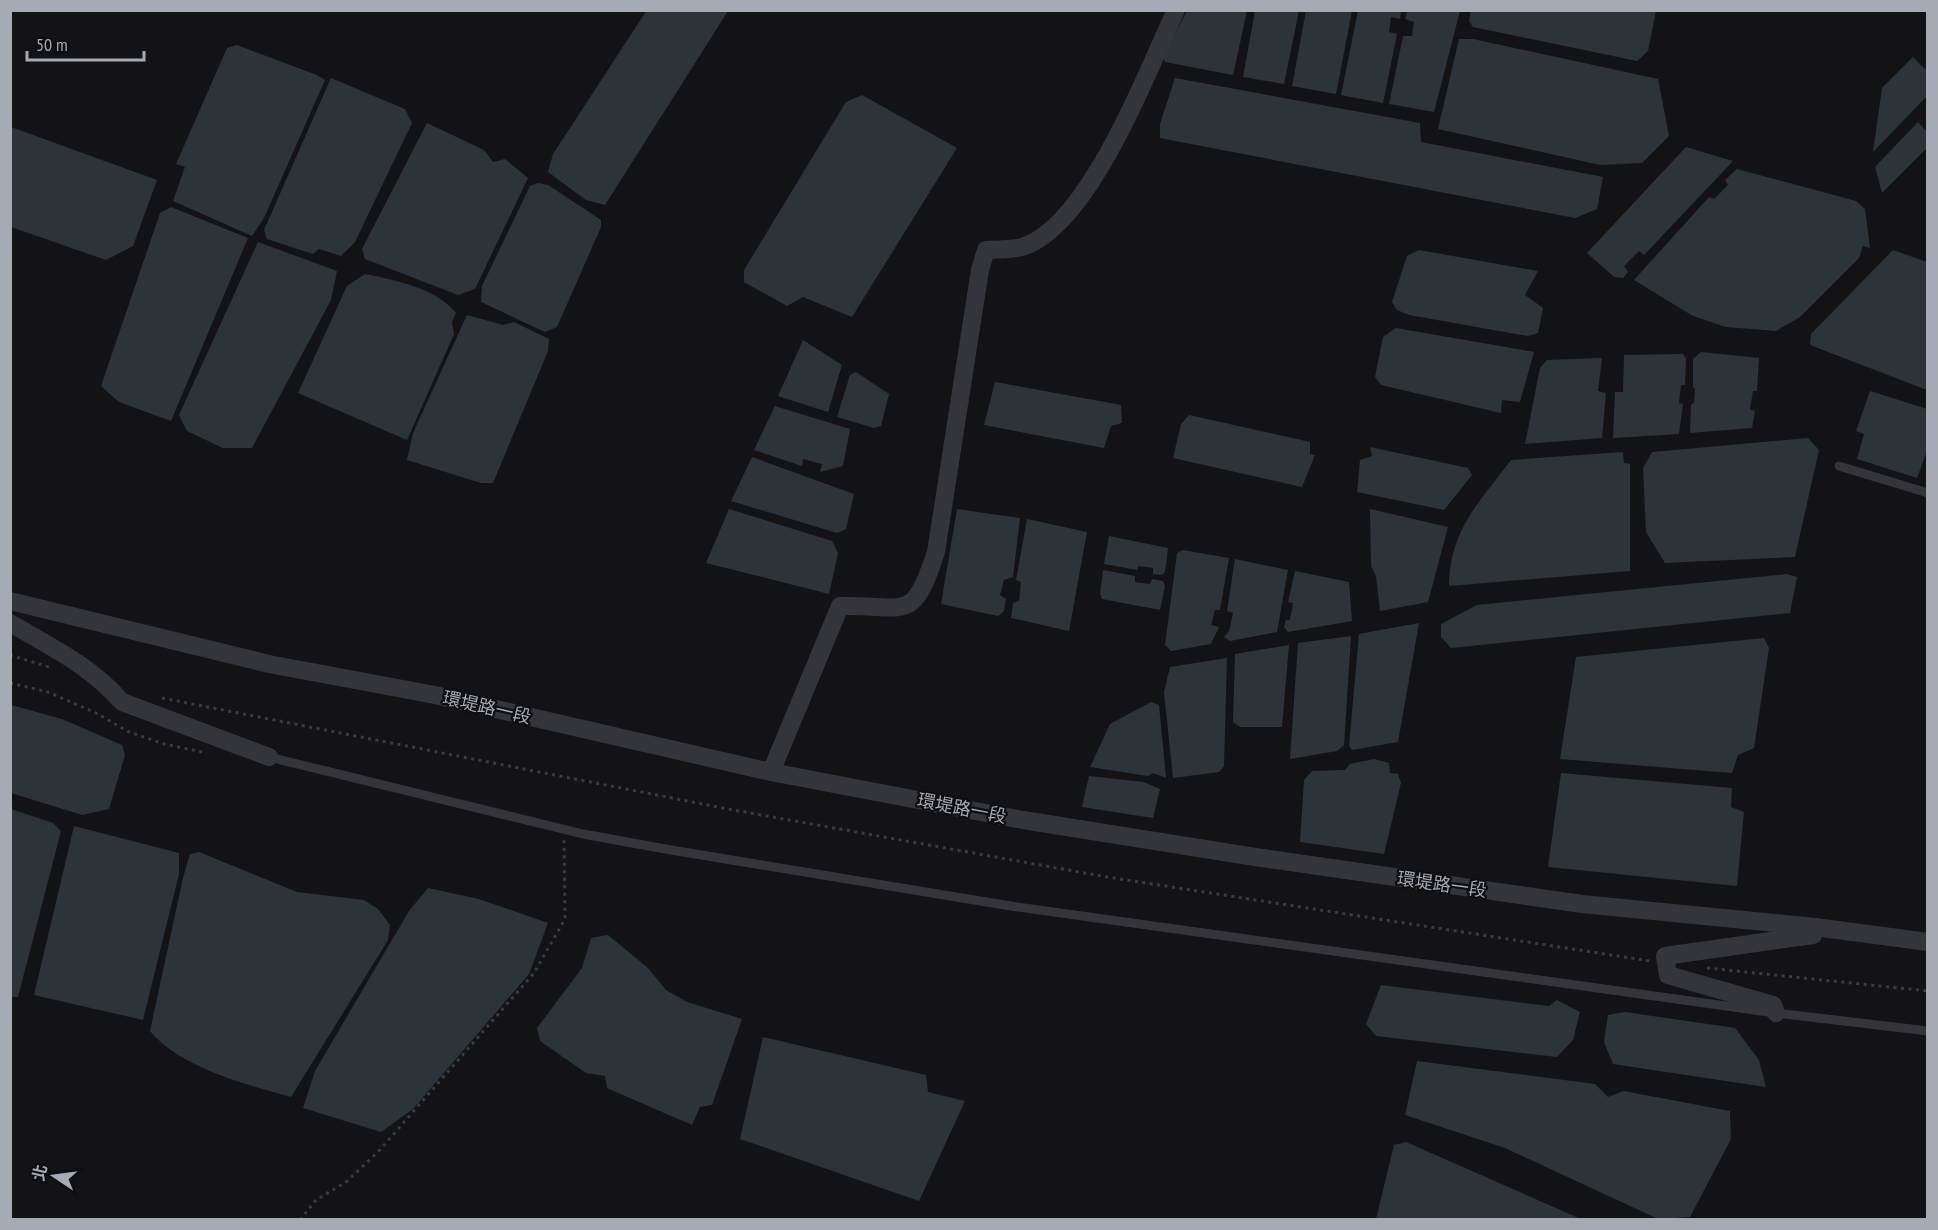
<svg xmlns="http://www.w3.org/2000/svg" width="1938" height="1230" font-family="'PT Sans Narrow','Noto Sans TC',sans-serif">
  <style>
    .water { fill: #2c343a }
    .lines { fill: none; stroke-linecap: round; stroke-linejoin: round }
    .path { stroke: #3a3c40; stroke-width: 3; stroke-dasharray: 3 4.5; stroke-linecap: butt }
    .lane { stroke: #34353a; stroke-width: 9 }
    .street { stroke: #34353a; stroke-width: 18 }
    .labels { text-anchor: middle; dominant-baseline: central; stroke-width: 4.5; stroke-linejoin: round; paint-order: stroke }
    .street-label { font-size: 18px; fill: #a5aab5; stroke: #0e0e10 }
  </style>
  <rect width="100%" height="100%" fill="#131315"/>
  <!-- water -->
  <g class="water">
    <polygon points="647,10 728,11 605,205 586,200 548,172 553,154"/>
    <polygon points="1187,11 1247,11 1233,75 1165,62 1163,56"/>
    <polygon points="1255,11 1299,11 1284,84 1243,77"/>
    <polygon points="1306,11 1352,11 1336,94 1292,86"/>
    <polygon points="1358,11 1401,11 1400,19 1391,17 1389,32 1397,34 1383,103 1341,95"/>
    <polygon points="1407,11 1460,11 1434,112 1389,104 1403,36 1412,36 1414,22 1405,19"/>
    <polygon points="1471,11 1471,10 1656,11 1648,51 1637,61 1473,27 1469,21"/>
    <polygon points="1459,39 1473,39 1658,79 1669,136 1642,163 1600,165 1438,129"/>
    <polygon points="237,45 317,75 325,80 264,218 252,236 173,201 185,167 176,164 227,48"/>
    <polygon points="1913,57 1927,71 1927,96 1873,152 1882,88"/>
    <polygon points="331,78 405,109 412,123 355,242 341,256 319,249 313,254 267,239 264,230"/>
    <polygon points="1175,78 1420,123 1421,142 1603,177 1597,209 1575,218 1160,138 1160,124"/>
    <polygon points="862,95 957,148 852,317 803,297 787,306 744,282 744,270 846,102"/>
    <polygon points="1918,122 1927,132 1927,148 1882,193 1875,167"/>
    <polygon points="427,123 484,150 493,162 505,159 528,178 475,289 458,295 365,259 362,249"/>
    <polygon points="11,127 157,180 133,246 106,260 11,227"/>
    <polygon points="1686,147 1733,161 1644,255 1639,251 1624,266 1628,272 1623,278 1614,277 1587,253"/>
    <polygon points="1737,169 1856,201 1865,209 1870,248 1863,246 1859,258 1800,317 1776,331 1726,327 1693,316 1634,280 1709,197 1714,199 1728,185 1725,180"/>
    <polygon points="538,183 548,185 601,220 601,227 557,327 545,332 481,302 482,286 530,186"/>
    <polygon points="171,207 248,238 171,421 119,402 101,386 160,213"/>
    <polygon points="258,242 337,271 331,300 252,448 223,448 187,431 179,415"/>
    <polygon points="1419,250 1538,271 1525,295 1543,308 1538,333 1528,336 1409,315 1397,310 1392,302 1407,256"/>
    <polygon points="1893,250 1927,262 1927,390 1810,345 1811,334"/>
    <path d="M 365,274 C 394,280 437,288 456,313 L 452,322 L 454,334 L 407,440 L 298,393 L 347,286 Z"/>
    <polygon points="467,315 503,325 514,322 549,339 548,351 493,483 481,483 407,460 413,433"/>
    <polygon points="1396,328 1534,352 1520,402 1502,400 1501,413 1381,385 1375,377 1383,337"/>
    <polygon points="803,340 842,365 828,412 778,396"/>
    <polygon points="1701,352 1759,358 1757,391 1753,391 1750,409 1755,411 1752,428 1690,433 1691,405 1694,403 1695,389 1693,387 1693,359"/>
    <polygon points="1683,354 1686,359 1685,385 1681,385 1679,403 1683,404 1679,434 1613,438 1615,392 1623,392 1624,355"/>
    <polygon points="1602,358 1598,391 1606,393 1602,438 1525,444 1540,368 1547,360"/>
    <polygon points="856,372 889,394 881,426 874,428 837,417 850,375"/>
    <polygon points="995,382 1121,405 1122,423 1111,426 1104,448 984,425"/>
    <polygon points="1870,391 1927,409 1927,451 1917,478 1857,459 1864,434 1856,431"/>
    <polygon points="775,406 850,429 843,466 820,472 822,464 803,459 802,466 754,450"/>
    <polygon points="1189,415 1310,442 1310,454 1315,455 1302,487 1173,458 1181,424"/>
    <polygon points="1808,438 1819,450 1795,557 1665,563 1646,532 1643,468 1652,452"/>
    <polygon points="1370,447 1468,468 1472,475 1444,510 1357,492 1360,460 1372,456"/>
    <path d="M 1623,452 L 1624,463 L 1630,464 L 1630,571 L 1449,586 C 1450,529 1479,503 1511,460 Z"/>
    <polygon points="752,457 854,494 846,529 837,533 731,501"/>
    <polygon points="729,509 832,541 838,553 829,594 706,563"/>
    <polygon points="957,509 1020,518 1013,577 1004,580 1000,595 1006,599 1004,611 998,616 941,604"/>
    <polygon points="1370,509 1448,527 1428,602 1380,611 1376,576 1371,566"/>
    <polygon points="1027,519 1087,532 1069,631 1011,618 1013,603 1019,601 1021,582 1016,580"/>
    <polygon points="1109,536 1168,548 1165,572 1162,575 1153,574 1153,568 1138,566 1137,570 1104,564"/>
    <polygon points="1183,550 1229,558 1220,610 1215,610 1211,625 1219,627 1211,644 1171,651 1165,645 1177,553"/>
    <polygon points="1235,559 1288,570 1277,632 1230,641 1224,637 1229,631 1233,613 1227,611"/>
    <polygon points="1103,570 1135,576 1135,582 1150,584 1152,579 1163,581 1165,586 1160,610 1102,599 1100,594"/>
    <polygon points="1295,571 1349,582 1352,621 1288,632 1284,627 1286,620 1290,620 1293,603 1288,602"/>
    <polygon points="1787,574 1797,577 1790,613 1451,648 1441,637 1441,624 1477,605"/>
    <polygon points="1419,623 1398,742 1352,750 1349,746 1359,634"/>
    <polygon points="1351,636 1344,745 1337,751 1290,759 1298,643"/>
    <polygon points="1764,638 1769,648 1754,748 1738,755 1732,773 1560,759 1576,657"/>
    <polygon points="1289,645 1282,727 1240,727 1233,722 1235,654"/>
    <polygon points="1227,658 1224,766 1219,772 1173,778 1164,692 1170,667"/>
    <polygon points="1151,702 1159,705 1166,778 1153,773 1148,776 1090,767 1110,724"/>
    <polygon points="11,705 62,719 122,745 125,755 109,809 82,815 11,793"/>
    <polygon points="1374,759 1389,763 1390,773 1398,774 1401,783 1384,854 1300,842 1304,780 1312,771 1345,770 1350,764"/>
    <polygon points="1561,773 1732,788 1731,807 1744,812 1737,886 1548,867"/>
    <polygon points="1089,776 1144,782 1160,789 1153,818 1082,807"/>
    <polygon points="11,809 53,823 61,831 18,997 10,997"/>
    <polygon points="74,826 179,853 179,874 143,1020 34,995"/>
    <path d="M 199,852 L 297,892 L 364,900 L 378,909 L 390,925 L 388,940 L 291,1097 C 245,1084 181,1068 150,1031 L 183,878 L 190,854 Z"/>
    <polygon points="428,888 479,899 548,923 529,974 413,1109 381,1132 303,1108 315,1071 409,911"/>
    <polygon points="608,935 648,968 666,990 687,1002 742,1019 712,1105 700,1107 692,1125 607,1088 605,1076 586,1073 540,1041 537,1028 582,968 591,938"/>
    <polygon points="1381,985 1549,1006 1557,1000 1580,1012 1573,1040 1557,1057 1376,1036 1366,1024"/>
    <polygon points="1625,1012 1735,1028 1759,1060 1766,1087 1613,1064 1604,1042 1608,1015"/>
    <polygon points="763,1037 926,1075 928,1092 965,1101 919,1201 740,1139"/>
    <polygon points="1417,1061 1595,1084 1608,1097 1624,1091 1730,1111 1731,1139 1690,1217 1658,1219 1505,1148 1405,1115"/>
    <polygon points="1406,1142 1581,1219 1376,1219 1394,1145"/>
  </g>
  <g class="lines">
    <!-- path -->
    <g class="path">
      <polyline points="10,655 52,668"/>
      <polyline points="10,683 48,692 96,713 129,732 164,744 207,753"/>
      <polyline points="162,698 728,809 1107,877 1650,961"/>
      <polyline points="1707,968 1928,991"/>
      <polyline points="300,1220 316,1200 346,1182 378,1152 534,973 565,919 564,840"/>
    </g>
    <!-- lane -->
    <g class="lane">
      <polyline points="1839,466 1928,493"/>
      <polyline points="269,757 583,834 671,850 1011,906 1776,1013 1928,1031"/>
    </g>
    <!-- street -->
    <g class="street">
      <polyline points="10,601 269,664 435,695 771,772 1023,820 1255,857 1582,904 1815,927 1928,942"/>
      <path d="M 10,623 C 51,647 91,666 122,702 L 269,757"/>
      <path d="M 771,772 L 840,606 C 906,604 912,626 936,552 L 980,270 L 986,250 C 997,249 1012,250 1022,247 C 1089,227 1147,71 1176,10"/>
      <polyline points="1776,1013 1773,1005 1668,975 1665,956 1813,935 1814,930"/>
    </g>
  </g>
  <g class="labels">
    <!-- street labels -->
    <g class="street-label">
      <text transform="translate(487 707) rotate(13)">環堤路一段</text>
      <text transform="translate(962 808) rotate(11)">環堤路一段</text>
      <text transform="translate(1442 884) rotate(8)">環堤路一段</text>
    </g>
  </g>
  <!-- border -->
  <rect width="1938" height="1230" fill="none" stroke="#a5aab5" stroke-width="24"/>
  <!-- north arrow -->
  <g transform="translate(54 1176) rotate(283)" stroke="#0e0e10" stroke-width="4.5" paint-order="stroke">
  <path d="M0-4.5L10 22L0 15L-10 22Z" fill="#a5aab5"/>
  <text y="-9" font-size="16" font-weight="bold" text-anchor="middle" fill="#a5aab5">北</text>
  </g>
  <!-- scale -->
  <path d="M27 51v9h117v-9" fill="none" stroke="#a5aab5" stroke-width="3"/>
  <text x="36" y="51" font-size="18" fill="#a5aab5" stroke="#0e0e10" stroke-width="4.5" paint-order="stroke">50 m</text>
</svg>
